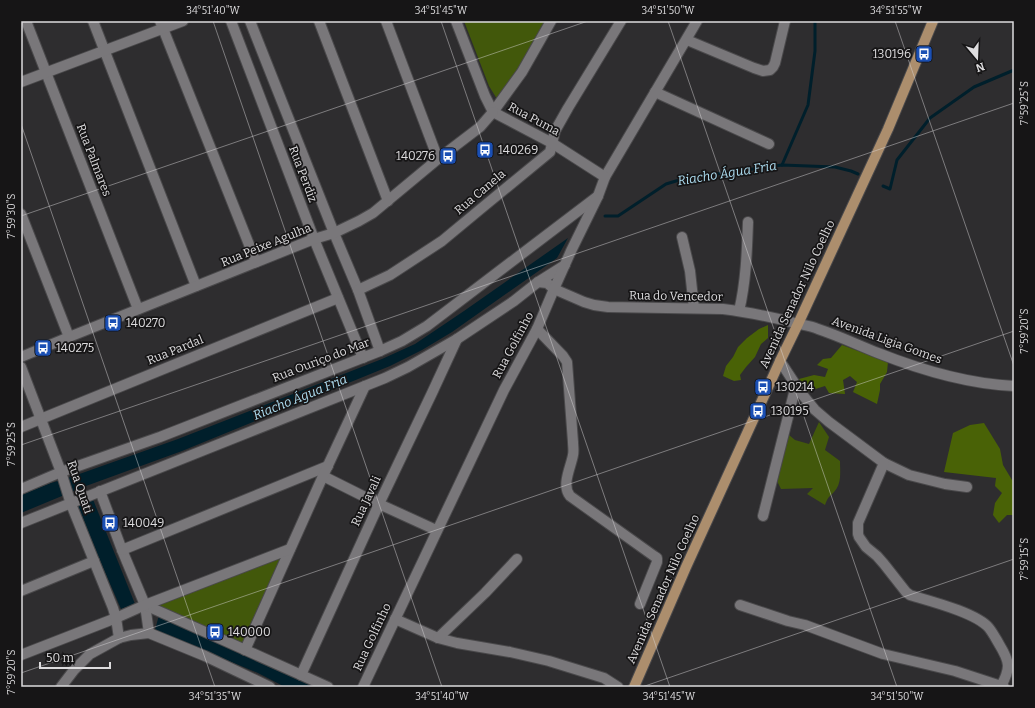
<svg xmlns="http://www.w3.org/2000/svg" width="1035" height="708" font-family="Bitter,serif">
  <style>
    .green { fill: #42580b }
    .forest { fill: #496206 }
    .water { fill: #001f2b }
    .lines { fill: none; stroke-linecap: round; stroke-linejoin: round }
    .stream { stroke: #001f2b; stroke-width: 3 }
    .minor-casing { stroke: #4a494b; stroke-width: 12 }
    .tertiary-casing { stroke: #4a494b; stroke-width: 12 }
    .primary-casing { stroke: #4a494b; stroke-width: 12 }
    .minor { stroke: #79777a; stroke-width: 10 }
    .tertiary { stroke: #79777a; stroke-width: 10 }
    .primary { stroke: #ac8e6d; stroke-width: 10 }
    .ticks { fill: none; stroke: #dddcde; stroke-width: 1; stroke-opacity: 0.45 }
    .labels { text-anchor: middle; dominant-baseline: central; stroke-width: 3.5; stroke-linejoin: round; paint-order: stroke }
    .poi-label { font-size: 12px; fill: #dddcde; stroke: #161516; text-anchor: start }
    .street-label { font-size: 12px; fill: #dddcde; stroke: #161516 }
    .water-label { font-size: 13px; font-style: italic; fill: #adddf1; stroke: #161516 }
    .neatline { fill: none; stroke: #dddcde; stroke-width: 1.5 }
    .ticks-label { font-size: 10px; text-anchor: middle; fill: #dddcde }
  </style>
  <rect width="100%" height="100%" fill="#2e2d2f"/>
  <!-- green -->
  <g class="green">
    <polygon points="464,21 547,21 514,76 497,99 489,86"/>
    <path d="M 819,422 L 829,437 L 825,450 L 840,461 C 840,472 842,484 834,492 C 828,498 828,497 825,505 L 807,494 L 813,488 L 781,489 L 777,481 L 789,435 L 795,440 L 809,444 Z"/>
    <polygon points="283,554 245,645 156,604"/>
  </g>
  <!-- forest -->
  <g class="forest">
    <polygon points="768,325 768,338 761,344 755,357 746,367 740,375 741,380 734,381 723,376 726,366 733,357 738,347 747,338 759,329"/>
    <polygon points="842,345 888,362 887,372 880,384 880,390 877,404 853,392 857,382 850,376 843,380 845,394 829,393 825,386 806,392 799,379 814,375 825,377 828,369 817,365 823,359 831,358"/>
    <polygon points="984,423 1000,449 1003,465 1012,480 1014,481 1014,515 1007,515 999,523 993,515 995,503 1002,493 995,486 996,478 944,472 953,433 970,425"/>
  </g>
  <!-- water -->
  <g class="water">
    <polygon points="568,238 557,258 452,332 422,350 390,366 182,451 86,486 21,513 21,495 51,483 71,477 178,439 382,359 415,344 464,311"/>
    <polygon points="92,497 135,604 121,609 98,556 77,503"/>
    <polygon points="159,615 319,687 285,687 258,673 155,630"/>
  </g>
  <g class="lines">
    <!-- stream -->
    <g class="stream">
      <polyline points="782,165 808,105 815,51 815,21"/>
      <polyline points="883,186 890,189 897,160 930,118 974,87 1014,70"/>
      <polyline points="605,216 618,216 666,184 686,178 782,165 835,167 851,171 858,174"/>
    </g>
    <defs>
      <g id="minor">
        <polyline points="26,21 138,309"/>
        <polyline points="93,21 196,286"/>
        <polyline points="160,21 256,262"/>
        <polyline points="231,21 314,239 363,358"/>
        <polyline points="250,21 334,233 358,290 380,351"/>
        <polyline points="319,21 388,201"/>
        <polyline points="386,21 438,159"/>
        <polyline points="687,40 754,68 763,71 770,70 773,67 775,63 785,21"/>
        <polyline points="21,82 183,21"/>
        <polyline points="655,92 769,144"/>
        <polyline points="493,112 522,72 551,21"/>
        <polyline points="605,177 697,21"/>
        <polyline points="21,214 69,337"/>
        <polyline points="682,237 690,271 694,308"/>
        <polyline points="358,290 390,275 442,241 483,207 550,152 555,131 568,108 621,21"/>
        <path d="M 739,311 C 746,282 747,251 748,222"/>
        <path d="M 537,329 L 563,356 L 567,362 L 573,442 C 573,446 574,451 573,455 C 571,467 561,485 570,496 L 654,556 L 657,558 L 657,562 L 640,604"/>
        <polyline points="780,361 801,393 815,410 829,422 884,463 909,475 945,484 967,487"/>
        <polyline points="21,427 338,298"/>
        <path d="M 884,463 L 858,523 L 858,534 L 859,537 L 866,547 L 877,556 L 884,564 L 906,592 L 910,595 C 930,601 977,613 989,628 C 993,633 996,639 999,644 C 1010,662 1011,668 1001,686"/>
        <polyline points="323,476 379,504 436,530"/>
        <polyline points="21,489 61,472 160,437 380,351 402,341 427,326 598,196"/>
        <polyline points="100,491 122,550 145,605 149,633"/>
        <polyline points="763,516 796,385"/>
        <polyline points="21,523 385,378 408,367 457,339 514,301 538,282 565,265"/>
        <polyline points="122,550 328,466"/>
        <polyline points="21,591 94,561"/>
        <polyline points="145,605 328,687"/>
        <polyline points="740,605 788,621 805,625 883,654 955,671 1004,687"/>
        <polyline points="395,619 438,638 457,643 510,652 549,661 604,678 618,687"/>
        <polyline points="119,638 131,635 149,633 205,656 270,687"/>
        <polyline points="438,638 485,593 517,559"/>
        <polyline points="245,650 323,476 365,386"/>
        <polyline points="21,655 116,618 145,605 290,549"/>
        <polyline points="301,675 379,504 432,393 457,339"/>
        <polyline points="363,687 504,390 537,329 554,289 547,283 538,282"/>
      </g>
      <g id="tertiary">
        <path d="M 456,21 L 485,96 L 493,112 L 552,143 L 605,177 L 598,196 L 571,251 L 554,289 L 584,302 L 594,305 L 608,307 L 723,309 C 748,312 771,317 795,323 C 803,325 811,326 818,329 C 839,336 858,345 878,353 C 921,370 968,384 1014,386"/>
        <polyline points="21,357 69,337 314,239 334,233 359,221 373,213 438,159 480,127 493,112"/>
        <polyline points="21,367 61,472 71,504 113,608 116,618 119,638 90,654 74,670 61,687"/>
      </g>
      <polyline id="primary" points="634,687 686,567 780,361 798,324 888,129 933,21"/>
    </defs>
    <!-- minor casing -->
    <use href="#minor" class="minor-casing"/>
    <!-- tertiary casing -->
    <use href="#tertiary" class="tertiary-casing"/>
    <!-- primary casing -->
    <use href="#primary" class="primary-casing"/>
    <!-- minor -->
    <use href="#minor" class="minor"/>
    <!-- tertiary -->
    <use href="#tertiary" class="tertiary"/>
    <!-- primary -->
    <use href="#primary" class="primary"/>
  </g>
  <!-- ticks -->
  <path class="ticks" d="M 213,21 L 442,687M 441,21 L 670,687M 668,21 L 897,687M 895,21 L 1014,366M 21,124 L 215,687M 21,216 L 588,21M 21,445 L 1014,103M 21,673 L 1014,331M 642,687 L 1014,559"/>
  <!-- icons -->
  <defs>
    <symbol id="bus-square" viewBox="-11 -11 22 22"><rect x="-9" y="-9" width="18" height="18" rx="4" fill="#1a4fb4" stroke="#161516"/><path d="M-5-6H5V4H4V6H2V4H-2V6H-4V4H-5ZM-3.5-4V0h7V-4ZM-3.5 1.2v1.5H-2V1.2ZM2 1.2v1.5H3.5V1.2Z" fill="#fff"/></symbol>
  </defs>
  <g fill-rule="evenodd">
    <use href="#bus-square" x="914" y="44" width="20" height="20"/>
    <use href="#bus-square" x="475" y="140" width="20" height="20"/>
    <use href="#bus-square" x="438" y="146" width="20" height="20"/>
    <use href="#bus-square" x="103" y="313" width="20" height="20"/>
    <use href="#bus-square" x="33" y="338" width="20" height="20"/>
    <use href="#bus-square" x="753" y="377" width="20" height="20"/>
    <use href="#bus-square" x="748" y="401" width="20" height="20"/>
    <use href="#bus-square" x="100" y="513" width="20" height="20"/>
    <use href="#bus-square" x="205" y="622" width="20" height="20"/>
  </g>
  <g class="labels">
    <!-- poi labels -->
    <g class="poi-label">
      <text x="911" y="54" text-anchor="end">130196</text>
      <text x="498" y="150">140269</text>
      <text x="435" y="156" text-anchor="end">140276</text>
      <text x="126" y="323">140270</text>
      <text x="56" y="348">140275</text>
      <text x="776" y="387">130214</text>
      <text x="771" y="411">130195</text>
      <text x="123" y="523">140049</text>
      <text x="228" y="632">140000</text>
    </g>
    <!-- street labels -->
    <g class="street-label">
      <text transform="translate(534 119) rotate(28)">Rua Puma</text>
      <text transform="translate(94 160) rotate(69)">Rua Palmares</text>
      <text transform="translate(303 174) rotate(69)">Rua Perdiz</text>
      <text transform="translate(480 192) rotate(-40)">Rua Canela</text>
      <text transform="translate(266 245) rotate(-22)">Rua Peixe Agulha</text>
      <text transform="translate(797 294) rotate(-65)">Avenida Senador Nilo Coelho</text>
      <text transform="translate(676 296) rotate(1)">Rua do Vencedor</text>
      <text transform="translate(887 340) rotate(20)">Avenida Ligia Gomes</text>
      <text transform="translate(513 345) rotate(-62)">Rua Golfinho</text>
      <text transform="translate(175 350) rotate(-22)">Rua Pardal</text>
      <text transform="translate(321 360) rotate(-21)">Rua Ouriço do Mar</text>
      <text transform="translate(80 487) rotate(71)">Rua Quati</text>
      <text transform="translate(366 501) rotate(-65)">Rua Javali</text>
      <text transform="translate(663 589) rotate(-66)">Avenida Senador Nilo Coelho</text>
      <text transform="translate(372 637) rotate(-65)">Rua Golfinho</text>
    </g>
    <!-- water labels -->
    <g class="water-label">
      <text transform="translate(727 173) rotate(-9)">Riacho Água Fria</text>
      <text transform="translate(300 397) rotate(-22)">Riacho Água Fria</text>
    </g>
  </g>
  <!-- border -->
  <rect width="1035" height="708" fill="none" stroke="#161516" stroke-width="44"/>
  <!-- north arrow -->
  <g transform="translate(977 58) rotate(161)" stroke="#161516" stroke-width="3" paint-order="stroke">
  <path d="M0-3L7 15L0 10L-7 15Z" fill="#dddcde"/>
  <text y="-6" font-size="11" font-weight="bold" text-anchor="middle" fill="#dddcde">N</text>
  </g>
  <!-- scale -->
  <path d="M40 662v6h70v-6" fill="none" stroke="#dddcde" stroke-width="2"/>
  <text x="46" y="662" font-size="12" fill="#dddcde" stroke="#161516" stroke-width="3" paint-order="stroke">50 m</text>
  <rect x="22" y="22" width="991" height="664" class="neatline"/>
  <g class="ticks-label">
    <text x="213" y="14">34°51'40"W</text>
    <text x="441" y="14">34°51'45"W</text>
    <text x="668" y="14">34°51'50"W</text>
    <text x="896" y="14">34°51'55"W</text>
    <text transform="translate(1024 103) rotate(-90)" y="4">7°59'25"S</text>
    <text transform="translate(11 216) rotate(-90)" y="4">7°59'30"S</text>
    <text transform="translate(1024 331) rotate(-90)" y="4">7°59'20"S</text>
    <text transform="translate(11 444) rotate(-90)" y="4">7°59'25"S</text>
    <text transform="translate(1024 559) rotate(-90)" y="4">7°59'15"S</text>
    <text transform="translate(11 672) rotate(-90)" y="4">7°59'20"S</text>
    <text x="215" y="700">34°51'35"W</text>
    <text x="442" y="700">34°51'40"W</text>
    <text x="669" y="700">34°51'45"W</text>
    <text x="897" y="700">34°51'50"W</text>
  </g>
</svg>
